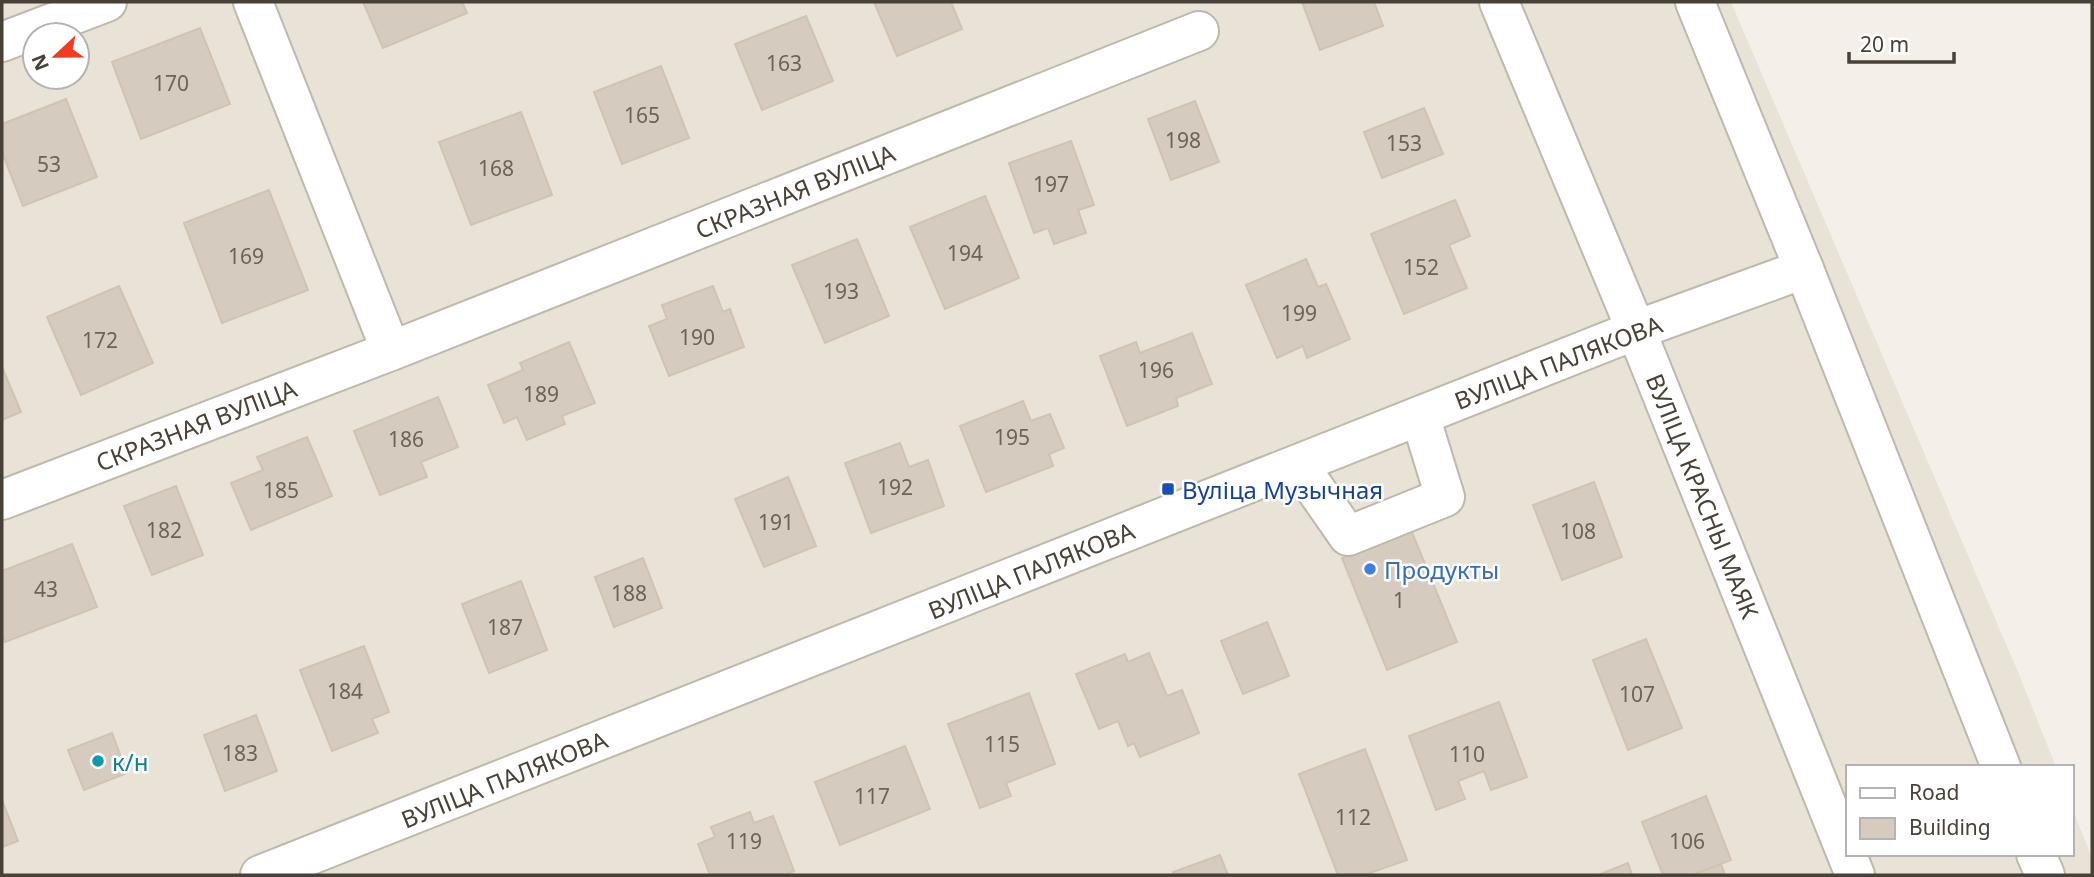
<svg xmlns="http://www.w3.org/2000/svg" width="2094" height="877" font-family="'Noto Sans',sans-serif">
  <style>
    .residential { fill: #e8e2d7; fill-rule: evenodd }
    .building { fill: #d5ccbf; stroke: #d0c3b2; stroke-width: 2 }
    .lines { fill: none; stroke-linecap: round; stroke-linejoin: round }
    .minor-casing { stroke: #bfb8ac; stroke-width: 42 }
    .minor { stroke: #fff; stroke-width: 38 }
    .transit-dot { fill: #1a4fb4; stroke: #fff; stroke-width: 2.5 }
    .shop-dot { fill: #3f7fe0; stroke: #fff; stroke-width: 2.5 }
    .culture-dot { fill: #0f9aa8; stroke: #fff; stroke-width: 2.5 }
    .labels { text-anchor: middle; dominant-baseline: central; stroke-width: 5; stroke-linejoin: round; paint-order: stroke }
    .number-label { font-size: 21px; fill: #6a6459 }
    .street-label { font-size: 24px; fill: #474137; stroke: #fff }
    .transit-label { font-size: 24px; fill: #164399; stroke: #fff; text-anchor: start }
    .shop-label { font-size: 24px; fill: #366cbe; stroke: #fff; text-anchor: start }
    .culture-label { font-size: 24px; fill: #0d838f; stroke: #fff; text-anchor: start }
  </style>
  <rect width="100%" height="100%" fill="#f4f0e9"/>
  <!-- residential -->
  <path class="residential" d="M 2,2 L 1731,2 L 2021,679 L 2056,767 L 1847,767 L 1847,854 L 2071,854 L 2071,805 L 2092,858 L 2092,875 L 2,875 ZM 35,35 L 77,35 L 77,77 L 35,77 Z"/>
  <!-- building -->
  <g class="building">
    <polygon points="363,2 462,2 467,13 383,48"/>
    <polygon points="874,2 951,2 962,29 897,56"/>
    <polygon points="1302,2 1374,2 1383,26 1320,50"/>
    <polygon points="806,16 833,81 762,110 735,44"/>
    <polygon points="200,28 230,104 141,139 112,62"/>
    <polygon points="661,66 689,138 622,164 594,92"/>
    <polygon points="66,99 97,177 23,206 2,152 2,124"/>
    <polygon points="1195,101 1219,162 1171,180 1148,119"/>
    <polygon points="1424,108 1443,154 1382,178 1364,132"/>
    <polygon points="521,112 552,195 471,225 439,142"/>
    <polygon points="1071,141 1094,205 1078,210 1086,233 1054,244 1048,228 1034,233 1009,163"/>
    <polygon points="269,190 308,290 222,323 184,223"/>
    <polygon points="985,196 1019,278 945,309 910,227"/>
    <polygon points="1455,200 1470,236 1449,245 1467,288 1404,314 1371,234"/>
    <polygon points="857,239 889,316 825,343 792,265"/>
    <polygon points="1306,259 1318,287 1326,284 1350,339 1307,358 1303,346 1277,358 1246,285"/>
    <polygon points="119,286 153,363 81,395 47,317"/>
    <polygon points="713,286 723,312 730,309 744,347 669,376 649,326 667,319 662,305"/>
    <polygon points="1192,333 1212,384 1176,398 1178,406 1127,426 1100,356 1136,342 1140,353"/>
    <polygon points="569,342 595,403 562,416 565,424 527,440 517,417 504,423 488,385 523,370 520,363"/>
    <polygon points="2,367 21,412 2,420"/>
    <polygon points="438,397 458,447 421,462 427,477 380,495 354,431"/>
    <polygon points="1023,401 1031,421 1050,414 1064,448 1049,454 1053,466 986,492 960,426"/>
    <polygon points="307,437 332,496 251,530 231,483 263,470 257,457"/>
    <polygon points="900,443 909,467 928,460 944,506 871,533 845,463"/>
    <polygon points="788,477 816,546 764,567 735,499"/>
    <polygon points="1594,482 1622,557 1562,580 1533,505"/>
    <polygon points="176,486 203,555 152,575 124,506"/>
    <polygon points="1411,530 1457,642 1387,670 1342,558"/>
    <polygon points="72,544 97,607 5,642 2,634 2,571"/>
    <polygon points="643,558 662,608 614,627 595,577"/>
    <polygon points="521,581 547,650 489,673 462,604"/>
    <polygon points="1267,622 1289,676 1243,694 1221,641"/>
    <polygon points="1646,639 1682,728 1628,750 1593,660"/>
    <polygon points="364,646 389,712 372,719 378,733 332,751 300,670"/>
    <polygon points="1149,653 1167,696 1182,690 1199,733 1140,757 1134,743 1128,746 1118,721 1099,729 1076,674 1125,654 1128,662"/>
    <polygon points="1029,693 1055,764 1006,783 1011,796 980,808 948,724"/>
    <polygon points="1499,702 1527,777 1491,790 1484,771 1458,781 1465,799 1436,810 1409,736"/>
    <polygon points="256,715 277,771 225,791 204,735"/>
    <polygon points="112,733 127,773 84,790 68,750"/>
    <polygon points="905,746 930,809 840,845 815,782"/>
    <polygon points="1365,749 1407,860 1364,875 1338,875 1299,774"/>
    <polygon points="1706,796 1731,860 1692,875 1663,875 1642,822"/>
    <polygon points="2,800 18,841 2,847"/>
    <polygon points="750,812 754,823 773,816 794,871 785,875 710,875 698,844 715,837 711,827"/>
    <polygon points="1220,855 1228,875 1174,875 1173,872"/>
    <polygon points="1628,863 1632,875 1598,875"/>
    <polygon points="1721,864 1725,875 1692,875"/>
  </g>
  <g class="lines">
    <defs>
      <g id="minor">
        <polyline points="1499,2 1636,330 1855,875"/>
        <polyline points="1695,2 1804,269 2001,767"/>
        <polyline points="2,42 107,2"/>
        <polyline points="391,351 1199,31"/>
        <polyline points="1298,464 1348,536 1445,497 1420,416"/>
        <polyline points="2,500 391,351 253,2"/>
        <polyline points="2036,854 2045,875"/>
        <polyline points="260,875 1636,330 1804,269"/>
      </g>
    </defs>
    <!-- minor casing -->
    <use href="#minor" class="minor-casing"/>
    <!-- minor -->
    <use href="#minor" class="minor"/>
  </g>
  <!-- markers -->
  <rect class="transit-dot" x="1161" y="482" width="14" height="14" rx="3.5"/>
  <circle class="shop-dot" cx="1370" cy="569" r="7"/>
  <circle class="culture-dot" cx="98" cy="761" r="7"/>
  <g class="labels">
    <!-- number labels -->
    <g class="number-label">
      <text x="784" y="63">163</text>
      <text x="171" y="83">170</text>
      <text x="642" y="115">165</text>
      <text x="1183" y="140">198</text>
      <text x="1404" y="143">153</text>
      <text x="49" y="164">53</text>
      <text x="496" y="168">168</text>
      <text x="1051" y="184">197</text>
      <text x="965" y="253">194</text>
      <text x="246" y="256">169</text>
      <text x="1421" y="267">152</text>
      <text x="841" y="291">193</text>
      <text x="1299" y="313">199</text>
      <text x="697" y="337">190</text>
      <text x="100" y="340">172</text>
      <text x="1156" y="370">196</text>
      <text x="541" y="394">189</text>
      <text x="1012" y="437">195</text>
      <text x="406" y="439">186</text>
      <text x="895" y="487">192</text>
      <text x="281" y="490">185</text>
      <text x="776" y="522">191</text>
      <text x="164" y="530">182</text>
      <text x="1578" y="531">108</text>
      <text x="46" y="589">43</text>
      <text x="629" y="593">188</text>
      <text x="1399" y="600">1</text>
      <text x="505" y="627">187</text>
      <text x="345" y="691">184</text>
      <text x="1637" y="694">107</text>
      <text x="1002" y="744">115</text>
      <text x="240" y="753">183</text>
      <text x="1467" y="754">110</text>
      <text x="872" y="796">117</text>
      <text x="1353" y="817">112</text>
      <text x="744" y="841">119</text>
      <text x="1687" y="841">106</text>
    </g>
    <!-- street labels -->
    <g class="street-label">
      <text transform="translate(795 191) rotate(-22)">СКРАЗНАЯ ВУЛІЦА</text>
      <text transform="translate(1558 362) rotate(-21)">ВУЛІЦА ПАЛЯКОВА</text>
      <text transform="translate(196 425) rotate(-21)">СКРАЗНАЯ ВУЛІЦА</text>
      <text transform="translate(1703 496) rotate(68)">ВУЛІЦА КРАСНЫ МАЯК</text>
      <text transform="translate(1031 570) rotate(-22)">ВУЛІЦА ПАЛЯКОВА</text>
      <text transform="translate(504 779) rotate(-22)">ВУЛІЦА ПАЛЯКОВА</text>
    </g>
    <!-- transit labels -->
    <g class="transit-label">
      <text x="1182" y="489">Вуліца Музычная</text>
    </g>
    <!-- shop labels -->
    <g class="shop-label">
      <text x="1384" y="569">Продукты</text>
    </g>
    <!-- culture labels -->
    <g class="culture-label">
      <text x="112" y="761">к/н</text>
    </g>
  </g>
  <!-- border -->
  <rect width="2094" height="877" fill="none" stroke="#474137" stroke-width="7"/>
  <!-- legend -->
  <rect x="1846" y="765" width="228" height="91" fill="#ffffff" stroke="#b5b3af" stroke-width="2"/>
  <rect x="1860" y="788" width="35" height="10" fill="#ffffff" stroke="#b5b3af" stroke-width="2"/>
  <text x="1909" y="800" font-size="21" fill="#474137">Road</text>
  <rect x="1860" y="818" width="35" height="21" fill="#d5ccbf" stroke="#b5b3af" stroke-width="2"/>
  <text x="1909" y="835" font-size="21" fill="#474137">Building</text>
  <!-- north arrow -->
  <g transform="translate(56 56) rotate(248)"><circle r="33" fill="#ffffff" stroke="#b5b3af" stroke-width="2"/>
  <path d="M0-5L12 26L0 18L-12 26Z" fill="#f23b21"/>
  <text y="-10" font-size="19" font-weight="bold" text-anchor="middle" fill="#474137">N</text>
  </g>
  <!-- scale -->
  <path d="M1849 52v10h105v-10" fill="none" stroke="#474137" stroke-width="3.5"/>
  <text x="1860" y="52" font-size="21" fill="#474137" stroke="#ffffff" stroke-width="5" paint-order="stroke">20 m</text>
</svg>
